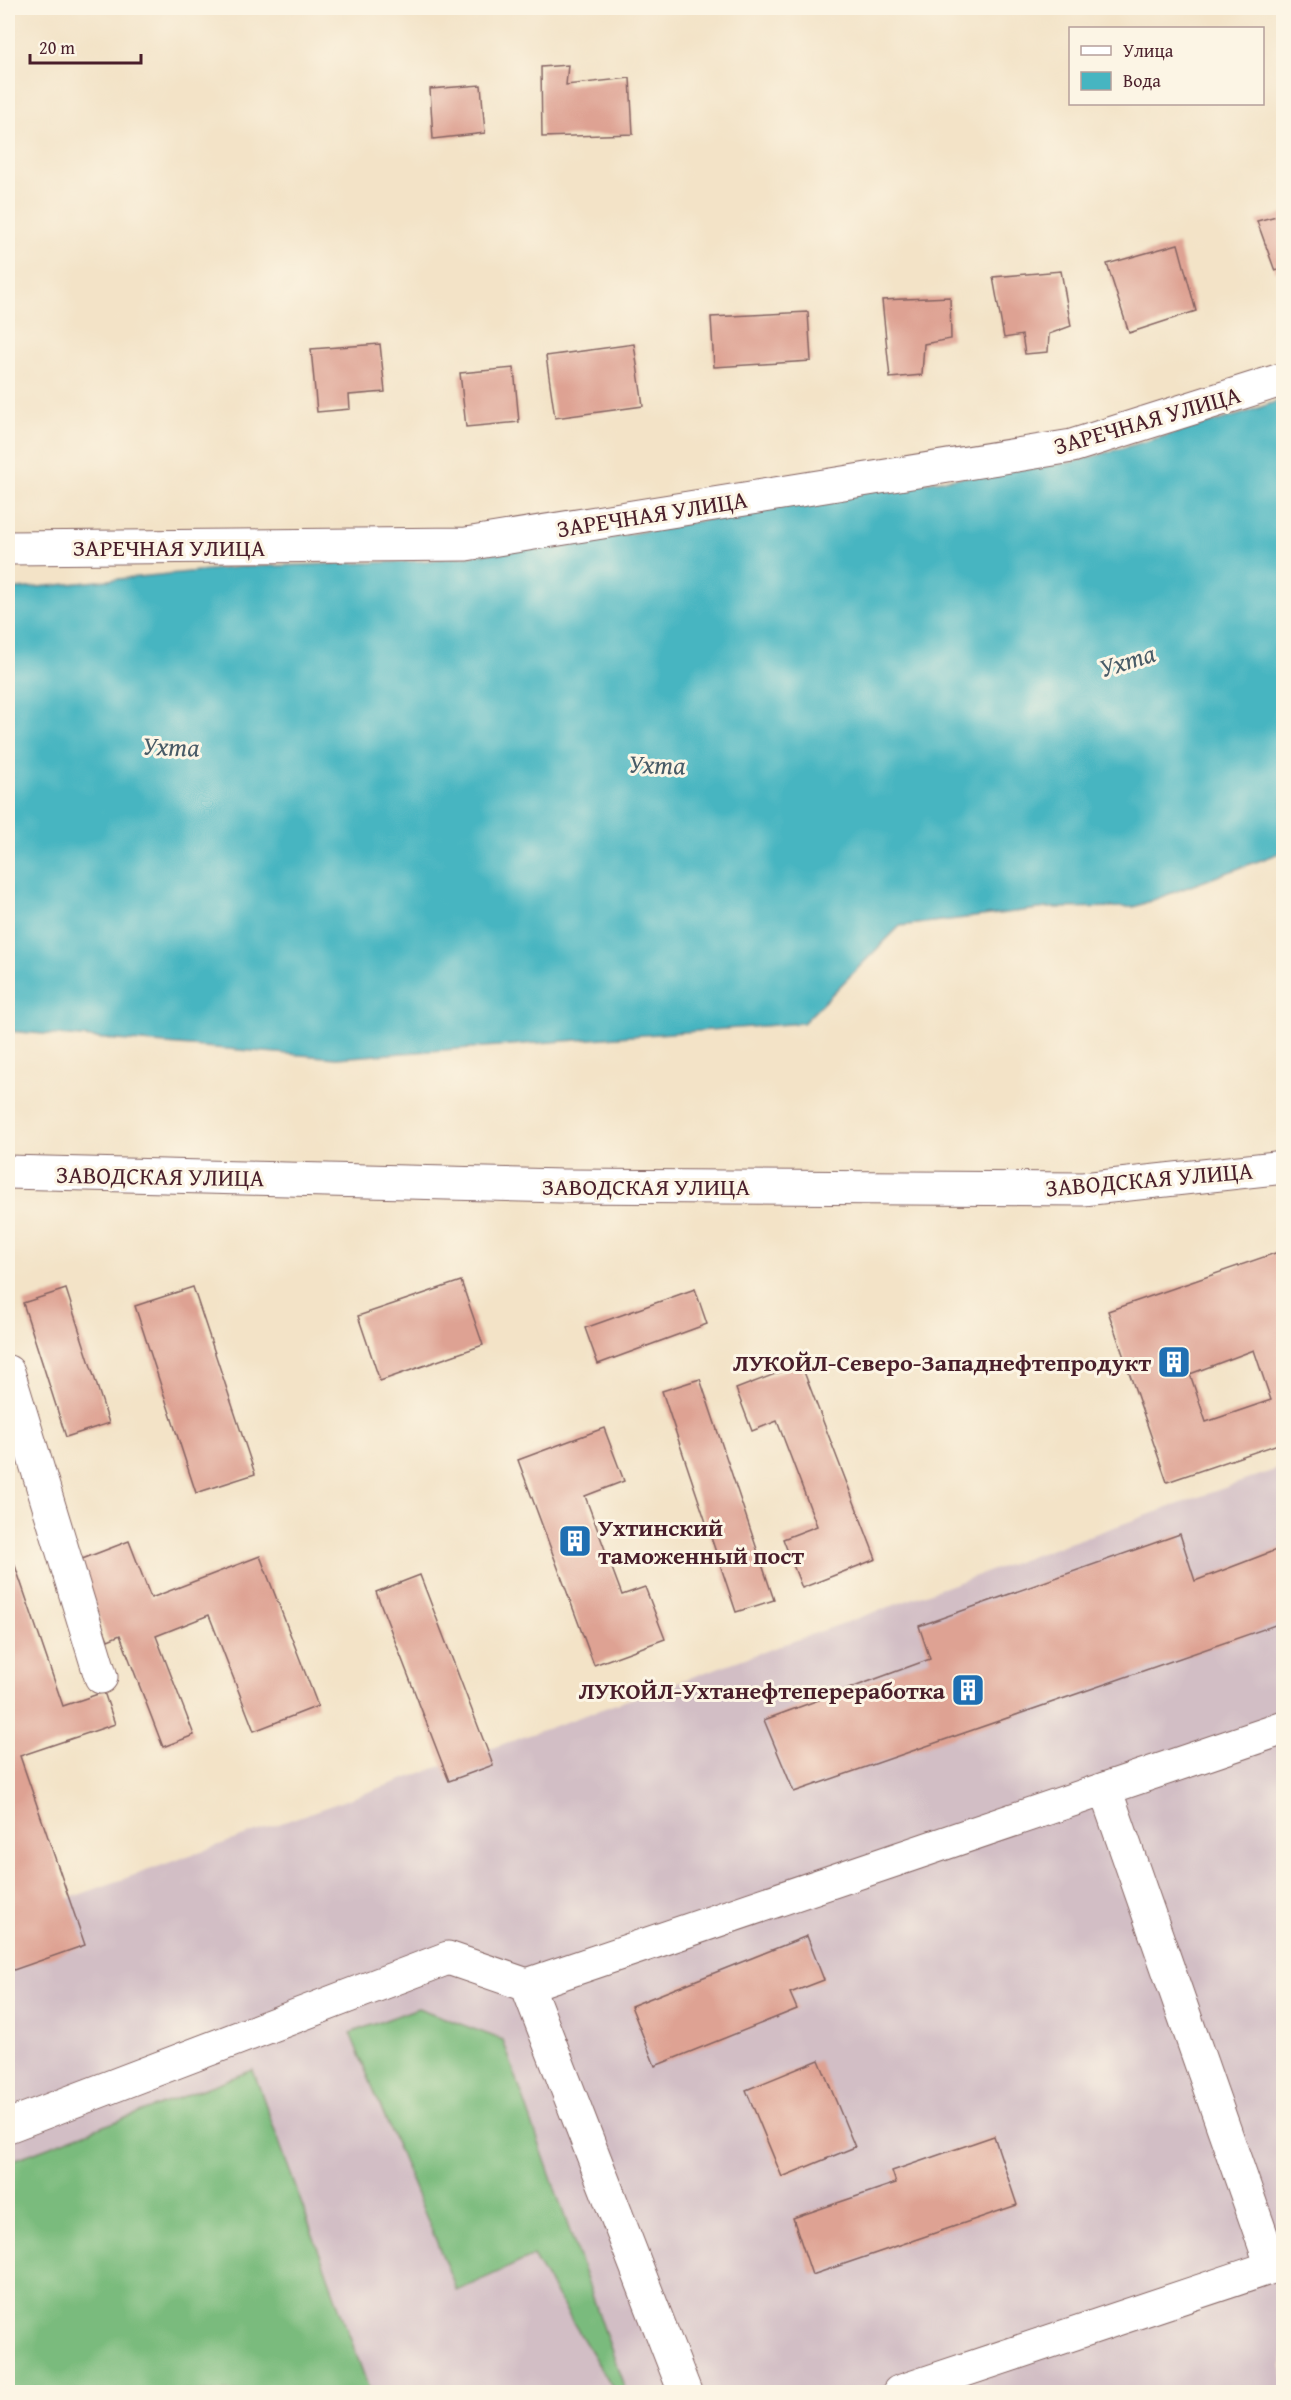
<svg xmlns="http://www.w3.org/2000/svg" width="1291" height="2400" font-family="'Gentium Book Plus',serif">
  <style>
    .industrial { fill: #d2bec5 }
    .forest { fill: #7abb7d; stroke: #626d54; stroke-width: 1.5 }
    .water { fill: #46b5c1; stroke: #486a76; stroke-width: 1.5 }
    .building { fill: #dea293; fill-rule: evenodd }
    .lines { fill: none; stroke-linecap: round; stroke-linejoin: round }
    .minor-casing { stroke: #856462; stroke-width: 35 }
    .minor { stroke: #fff; stroke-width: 33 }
    .labels { text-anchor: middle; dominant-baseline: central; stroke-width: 6; stroke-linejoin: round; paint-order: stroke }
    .street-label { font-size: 24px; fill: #4a1f2b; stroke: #fcf5e5 }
    .poi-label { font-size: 24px; font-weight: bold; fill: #4a1f2b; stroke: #fcf5e5; text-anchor: end }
    .water-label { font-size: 26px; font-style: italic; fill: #485b67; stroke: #fcf5e5 }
  </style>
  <rect width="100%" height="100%" fill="#fcf5e5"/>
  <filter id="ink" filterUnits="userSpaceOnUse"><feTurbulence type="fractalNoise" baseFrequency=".0167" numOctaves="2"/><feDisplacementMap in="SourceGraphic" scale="12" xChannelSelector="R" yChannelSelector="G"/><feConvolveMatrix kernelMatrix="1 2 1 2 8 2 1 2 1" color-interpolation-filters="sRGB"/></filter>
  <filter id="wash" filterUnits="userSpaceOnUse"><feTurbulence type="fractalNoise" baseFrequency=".008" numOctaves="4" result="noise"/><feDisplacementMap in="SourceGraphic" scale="24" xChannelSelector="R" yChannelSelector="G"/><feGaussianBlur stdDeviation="1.35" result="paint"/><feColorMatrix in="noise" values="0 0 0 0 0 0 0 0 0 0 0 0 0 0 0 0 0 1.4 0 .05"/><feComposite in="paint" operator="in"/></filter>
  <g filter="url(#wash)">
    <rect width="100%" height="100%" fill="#f3e3c7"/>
    <!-- industrial -->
    <polygon class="industrial" points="1283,1467 1283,2392 8,2392 8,1920"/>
    <!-- forest -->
    <g class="forest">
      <polygon points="418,2008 503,2040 626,2392 615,2392 533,2256 457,2291 350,2033"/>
      <polygon points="253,2070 370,2392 8,2392 8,2162"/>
    </g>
    <!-- water -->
    <polygon class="water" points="1283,399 1283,852 1134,907 1047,908 900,926 803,1023 337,1058 8,1031 8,590 239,567 424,561 590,541 862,491 1073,462 1242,414"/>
    <g id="blocks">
      <!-- building -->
      <g class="building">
        <polygon points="568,65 566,85 630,78 633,134 542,137 541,67"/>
        <polygon points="481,85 485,133 433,139 430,89"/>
        <polygon points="1284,214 1284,268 1275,271 1257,221"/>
        <polygon points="1178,244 1196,311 1129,333 1107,264"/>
        <polygon points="1061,271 1071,326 1049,334 1048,352 1025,354 1022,335 1004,338 993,277"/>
        <polygon points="950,297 951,339 924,344 922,375 890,378 882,300"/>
        <polygon points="808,312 811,361 714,367 711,317"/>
        <polygon points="380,344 385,392 349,395 350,409 317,412 311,349"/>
        <polygon points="634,344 643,406 555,418 546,356"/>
        <polygon points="514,368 519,422 466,427 460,373"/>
        <path d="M 1284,1250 L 1284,1442 L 1167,1482 L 1108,1311 ZM 1254,1350 L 1271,1400 L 1206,1422 L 1190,1374 Z"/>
        <polygon points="461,1281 483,1345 380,1381 358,1316"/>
        <polygon points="193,1287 255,1474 196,1493 135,1306"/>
        <polygon points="66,1289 109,1423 66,1437 23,1303"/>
        <polygon points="695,1289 707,1324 598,1364 585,1328"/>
        <polygon points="801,1364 876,1559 802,1588 783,1539 817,1526 777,1421 752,1431 736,1389"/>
        <polygon points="700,1379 774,1600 736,1612 662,1391"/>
        <polygon points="604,1428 624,1481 585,1496 622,1595 645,1587 665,1639 594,1665 518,1460"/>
        <polygon points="1180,1534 1195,1581 1284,1547 1284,1622 794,1792 764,1720 930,1659 919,1626"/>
        <polygon points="129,1541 151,1598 260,1556 318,1706 254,1731 209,1615 156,1636 194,1735 163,1747 120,1635 108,1640 77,1561"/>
        <polygon points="8,1545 63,1706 104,1692 115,1724 20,1756 85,1945 8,1972"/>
        <polygon points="420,1575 493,1765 449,1781 376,1592"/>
        <polygon points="807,1936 824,1980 790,1993 797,2009 655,2066 631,2006"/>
        <polygon points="819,2060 855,2147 782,2177 746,2090"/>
        <polygon points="994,2136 1017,2205 812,2275 793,2218 896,2183 892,2171"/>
      </g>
    </g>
  </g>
  <g filter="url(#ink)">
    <use href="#blocks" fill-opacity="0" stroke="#856462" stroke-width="1.5"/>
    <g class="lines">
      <defs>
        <g id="minor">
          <polyline points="8,548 466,544 1072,446 1284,379"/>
          <polyline points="8,1172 562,1186 1083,1189 1284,1167"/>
          <polyline points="8,1372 101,1677"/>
          <polyline points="1105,1789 1272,2266"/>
          <polyline points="527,1985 1284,1728"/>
          <polyline points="8,2126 448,1958 527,1985 685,2392"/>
          <polyline points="899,2392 1284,2263"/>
        </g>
      </defs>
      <!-- minor casing -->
      <use href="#minor" class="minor-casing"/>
      <!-- minor -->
      <use href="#minor" class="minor"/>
    </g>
  </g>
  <!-- icons -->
  <defs>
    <symbol id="building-square" viewBox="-11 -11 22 22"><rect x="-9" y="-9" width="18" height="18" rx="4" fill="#1f6fb2" stroke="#fcf5e5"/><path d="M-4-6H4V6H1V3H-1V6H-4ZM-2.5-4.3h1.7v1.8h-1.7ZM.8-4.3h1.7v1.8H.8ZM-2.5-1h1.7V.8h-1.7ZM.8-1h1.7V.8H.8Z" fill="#fff"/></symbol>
  </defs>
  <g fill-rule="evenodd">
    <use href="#building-square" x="1155" y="1343" width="38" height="38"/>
    <use href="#building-square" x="556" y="1522" width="38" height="38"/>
    <use href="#building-square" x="949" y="1671" width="38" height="38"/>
  </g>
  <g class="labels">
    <!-- street labels -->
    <g class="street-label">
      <text transform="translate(1147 420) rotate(-16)">ЗАРЕЧНАЯ УЛИЦА</text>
      <text transform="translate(652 514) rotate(-9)">ЗАРЕЧНАЯ УЛИЦА</text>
      <text x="169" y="547">ЗАРЕЧНАЯ УЛИЦА</text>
      <text transform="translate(160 1176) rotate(1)">ЗАВОДСКАЯ УЛИЦА</text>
      <text transform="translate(1149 1179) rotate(-5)">ЗАВОДСКАЯ УЛИЦА</text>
      <text x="646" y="1186">ЗАВОДСКАЯ УЛИЦА</text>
    </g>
    <!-- poi labels -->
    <g class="poi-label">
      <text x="1151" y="1362">ЛУКОЙЛ-Северо-Западнефтепродукт</text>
      <text x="598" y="1527" text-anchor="start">Ухтинский<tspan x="598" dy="28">таможенный пост</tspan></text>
      <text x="945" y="1690">ЛУКОЙЛ-Ухтанефтепереработка</text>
    </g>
    <!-- water labels -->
    <g class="water-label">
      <text transform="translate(1127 660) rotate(-17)">Ухта</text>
      <text transform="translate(171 746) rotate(2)">Ухта</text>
      <text transform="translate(657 764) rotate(2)">Ухта</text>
    </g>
  </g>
  <!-- margin -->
  <rect width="1291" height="2400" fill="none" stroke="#fcf5e5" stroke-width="30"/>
  <!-- legend -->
  <rect x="1069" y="27" width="195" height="78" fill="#fcf5e5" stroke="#b59f9b" stroke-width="1.5"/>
  <rect x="1081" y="46" width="30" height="9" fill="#ffffff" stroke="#b59f9b" stroke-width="1.5"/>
  <text x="1123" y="57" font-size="18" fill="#4a1f2b">Улица</text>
  <rect x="1081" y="72" width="30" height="18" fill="#46b5c1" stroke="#b59f9b" stroke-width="1.5"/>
  <text x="1123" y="87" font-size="18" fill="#4a1f2b">Вода</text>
  <!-- scale -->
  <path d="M30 54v9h111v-9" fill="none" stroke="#4a1f2b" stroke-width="3"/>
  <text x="39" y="54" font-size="18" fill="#4a1f2b" stroke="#fcf5e5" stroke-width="4.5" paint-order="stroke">20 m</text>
</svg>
